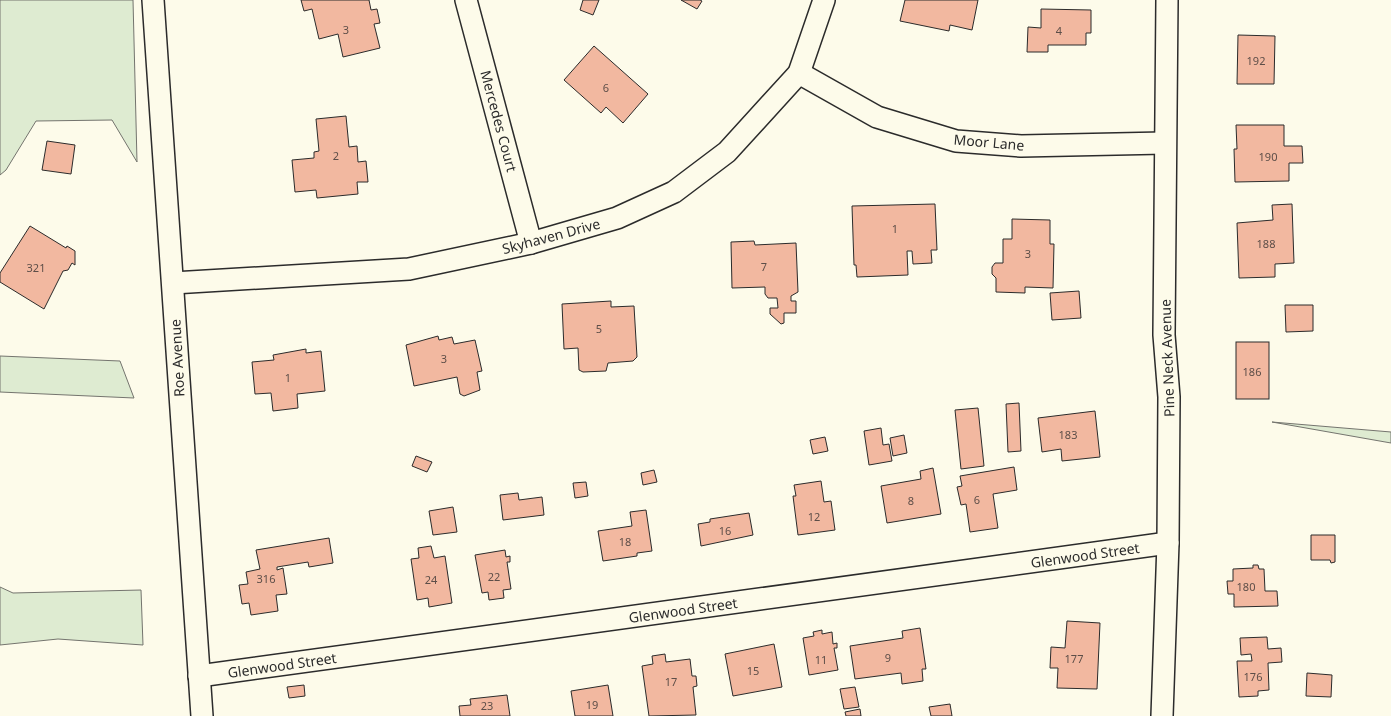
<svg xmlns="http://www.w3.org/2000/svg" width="1391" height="716" font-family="'Noto Sans',sans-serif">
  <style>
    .green { fill: #deebd1; stroke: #74746e }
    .building { fill: #f2b8a0; stroke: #2b2b2b }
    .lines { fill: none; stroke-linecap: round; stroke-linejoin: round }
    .minor-casing { stroke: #2b2b2b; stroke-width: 24 }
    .minor { stroke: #fdfbea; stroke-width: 21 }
    .labels { text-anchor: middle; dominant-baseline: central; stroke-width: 4; stroke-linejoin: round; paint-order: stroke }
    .number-label { font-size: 11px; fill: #5d4e48 }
    .street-label { font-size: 14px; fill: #2b2b2b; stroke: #fdfbea }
  </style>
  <rect width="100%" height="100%" fill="#fdfbea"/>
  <!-- green -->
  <g class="green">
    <polygon points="0,0 133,0 137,162 112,120 36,121 6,170 0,175"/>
    <polygon points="0,356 120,361 134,398 0,392"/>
    <polygon points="1272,422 1391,432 1391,443"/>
    <polygon points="0,587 13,593 141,590 143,645 58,639 0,645"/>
  </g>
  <!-- building -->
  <g class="building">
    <polygon points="301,0 369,0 371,10 377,9 380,23 374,24 380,48 343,57 338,34 319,39 312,9 304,11"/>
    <polygon points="583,0 599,0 593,15 580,10"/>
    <polygon points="681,0 700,0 702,1 697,9"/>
    <polygon points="905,0 978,0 972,30 950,25 949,31 900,21"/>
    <polygon points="1041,9 1091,10 1091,33 1086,33 1086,45 1048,45 1048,52 1027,52 1028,27 1041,28"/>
    <polygon points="1238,35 1275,36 1274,84 1237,84"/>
    <polygon points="594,46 648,94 623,123 606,107 601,113 564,80"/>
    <polygon points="346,116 349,147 357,146 358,162 366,161 368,182 357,182 358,194 317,198 316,190 295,192 292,160 314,158 314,152 319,151 316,119"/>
    <polygon points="1236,125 1284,125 1284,146 1302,146 1303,163 1289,163 1289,181 1235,182 1234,149 1237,149"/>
    <polygon points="47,141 75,145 71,174 42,170"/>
    <polygon points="935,204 937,250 931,250 932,263 913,264 912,251 907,251 908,275 857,277 856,265 854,265 852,206"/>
    <polygon points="1292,204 1294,263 1275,264 1275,277 1239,278 1237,223 1273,220 1272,205"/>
    <polygon points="1012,219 1050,220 1050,244 1054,244 1053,288 1025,287 1025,293 996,292 996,278 992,274 992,267 995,263 1003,263 1003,239 1012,239"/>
    <polygon points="30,226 66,248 67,246 75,251 75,265 72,263 68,270 63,271 44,309 0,282 0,273"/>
    <polygon points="754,241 755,245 796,243 798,292 791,296 791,301 796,301 796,313 784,313 784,323 781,324 770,314 770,308 778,308 777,298 768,298 765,294 765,287 732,288 731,242"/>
    <polygon points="1079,291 1081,318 1052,320 1050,293"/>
    <polygon points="611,301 611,307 634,306 637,357 633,361 608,363 606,371 583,372 579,370 578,348 564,349 562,304"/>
    <polygon points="1285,305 1313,305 1313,331 1286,332"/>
    <polygon points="438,336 439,340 452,337 454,344 475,340 482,371 477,372 480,390 464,396 460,394 457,377 414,386 406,345"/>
    <rect x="1236" y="342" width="33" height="57"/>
    <polygon points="306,349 306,353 321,351 325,391 297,394 298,408 273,411 271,393 255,394 252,362 274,360 273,355"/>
    <polygon points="1019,403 1021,451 1008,452 1006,404"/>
    <polygon points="978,408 984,466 961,469 955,410"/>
    <polygon points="1095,411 1100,457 1062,461 1061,449 1042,452 1038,418"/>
    <polygon points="881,428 883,445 889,444 892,461 869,465 864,431"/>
    <polygon points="904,435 907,453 893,456 890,438"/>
    <polygon points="825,437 828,451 813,454 810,440"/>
    <polygon points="416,456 432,462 427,472 412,466"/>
    <polygon points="1014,467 1017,490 993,494 998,528 970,532 966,504 961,505 957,487 962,486 960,476"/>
    <polygon points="933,468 941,514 887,523 881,486 921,479 920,471"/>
    <polygon points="654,470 657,482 643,485 641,473"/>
    <polygon points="821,481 824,502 831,501 835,530 798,535 793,496 796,496 794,485"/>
    <polygon points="586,482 588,496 575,498 573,483"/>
    <polygon points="518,493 519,500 542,497 544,515 503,520 500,495"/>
    <polygon points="453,507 457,532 433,535 429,511"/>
    <polygon points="646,510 652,551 637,553 637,556 603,561 598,531 632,526 630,512"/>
    <polygon points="749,513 753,535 701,546 698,524 710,522 710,519"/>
    <polygon points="1311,535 1335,535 1335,562 1331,563 1330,560 1311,560"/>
    <polygon points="329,538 333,563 309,567 308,562 277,567 277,570 283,568 287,594 276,595 278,611 251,615 249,603 242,604 239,585 248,584 246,572 260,569 256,550"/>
    <polygon points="431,546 434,558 445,556 452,603 429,607 428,598 417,600 411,559 419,558 418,548"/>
    <polygon points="505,550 506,557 510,556 510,562 507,562 511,589 503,590 504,598 489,600 488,592 482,593 475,555"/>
    <polygon points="1253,565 1258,565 1259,569 1264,569 1265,591 1277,591 1278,606 1234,607 1234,594 1228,594 1227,581 1233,581 1233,569 1253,568"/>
    <polygon points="1067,621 1100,623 1097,689 1057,688 1058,668 1050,668 1051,647 1065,648"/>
    <polygon points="920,628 926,669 922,669 923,681 902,684 901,673 855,679 850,646 903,638 902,631"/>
    <polygon points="822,630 822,634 832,632 833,644 837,643 837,648 834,648 838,670 809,675 803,638 814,636 813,632"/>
    <polygon points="1267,637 1268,649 1281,648 1282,662 1268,663 1269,690 1258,691 1258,696 1239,697 1237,661 1252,661 1251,654 1241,655 1240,638"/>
    <polygon points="774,644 782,687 733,696 725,654"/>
    <polygon points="665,654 666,662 690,659 692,676 696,676 697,686 693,687 696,715 649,716 642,666 653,664 652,656"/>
    <polygon points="1307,673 1332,675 1331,697 1306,696"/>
    <polygon points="304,685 305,696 289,698 287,687"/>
    <polygon points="608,685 613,716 575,716 571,691"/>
    <polygon points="855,687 859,707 844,709 840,689"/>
    <polygon points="507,695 510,716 460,716 459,706 471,705 470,699"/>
    <polygon points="950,704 952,716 931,716 929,707"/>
    <polygon points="860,709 861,716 846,716 845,712"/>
  </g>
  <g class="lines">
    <defs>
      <g id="minor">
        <polyline points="153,0 202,716"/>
        <polyline points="466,0 531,243"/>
        <polyline points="799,73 877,117 956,141 1021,146 1164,143"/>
        <polyline points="173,283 409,269 531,243 617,218 674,192 727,152 799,73 824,0"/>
        <polyline points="199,676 1168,543"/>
        <polyline points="1162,716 1168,543 1169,397 1164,335 1167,0"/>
      </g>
    </defs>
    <!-- minor casing -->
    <use href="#minor" class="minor-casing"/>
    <!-- minor -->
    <use href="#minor" class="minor"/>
  </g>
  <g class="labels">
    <!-- number labels -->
    <g class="number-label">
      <text x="346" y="29">3</text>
      <text x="1059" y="30">4</text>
      <text x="1256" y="60">192</text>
      <text x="606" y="87">6</text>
      <text x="336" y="155">2</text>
      <text x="1268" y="156">190</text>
      <text x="895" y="228">1</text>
      <text x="1266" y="243">188</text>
      <text x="1028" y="253">3</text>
      <text x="764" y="266">7</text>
      <text x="36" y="267">321</text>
      <text x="599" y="328">5</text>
      <text x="444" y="358">3</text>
      <text x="1252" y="371">186</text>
      <text x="288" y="377">1</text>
      <text x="1068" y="434">183</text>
      <text x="977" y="499">6</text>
      <text x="911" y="500">8</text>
      <text x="814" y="516">12</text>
      <text x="725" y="530">16</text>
      <text x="625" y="541">18</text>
      <text x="494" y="576">22</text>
      <text x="266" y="578">316</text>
      <text x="431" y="579">24</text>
      <text x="1246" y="586">180</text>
      <text x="888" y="657">9</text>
      <text x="1074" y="658">177</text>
      <text x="821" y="659">11</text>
      <text x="753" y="670">15</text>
      <text x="1253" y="676">176</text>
      <text x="671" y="681">17</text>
      <text x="592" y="704">19</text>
      <text x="487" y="705">23</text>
    </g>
    <!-- street labels -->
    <g class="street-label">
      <text transform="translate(499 121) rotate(75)">Mercedes Court</text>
      <text transform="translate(989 142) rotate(5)">Moor Lane</text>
      <text transform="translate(551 236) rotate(-15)">Skyhaven Drive</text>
      <text transform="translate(177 358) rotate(-93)">Roe Avenue</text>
      <text transform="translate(1167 358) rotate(-92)">Pine Neck Avenue</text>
      <text transform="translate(1085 555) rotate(-8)">Glenwood Street</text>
      <text transform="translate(683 610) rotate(-8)">Glenwood Street</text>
      <text transform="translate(282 665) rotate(-8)">Glenwood Street</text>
    </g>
  </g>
</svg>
